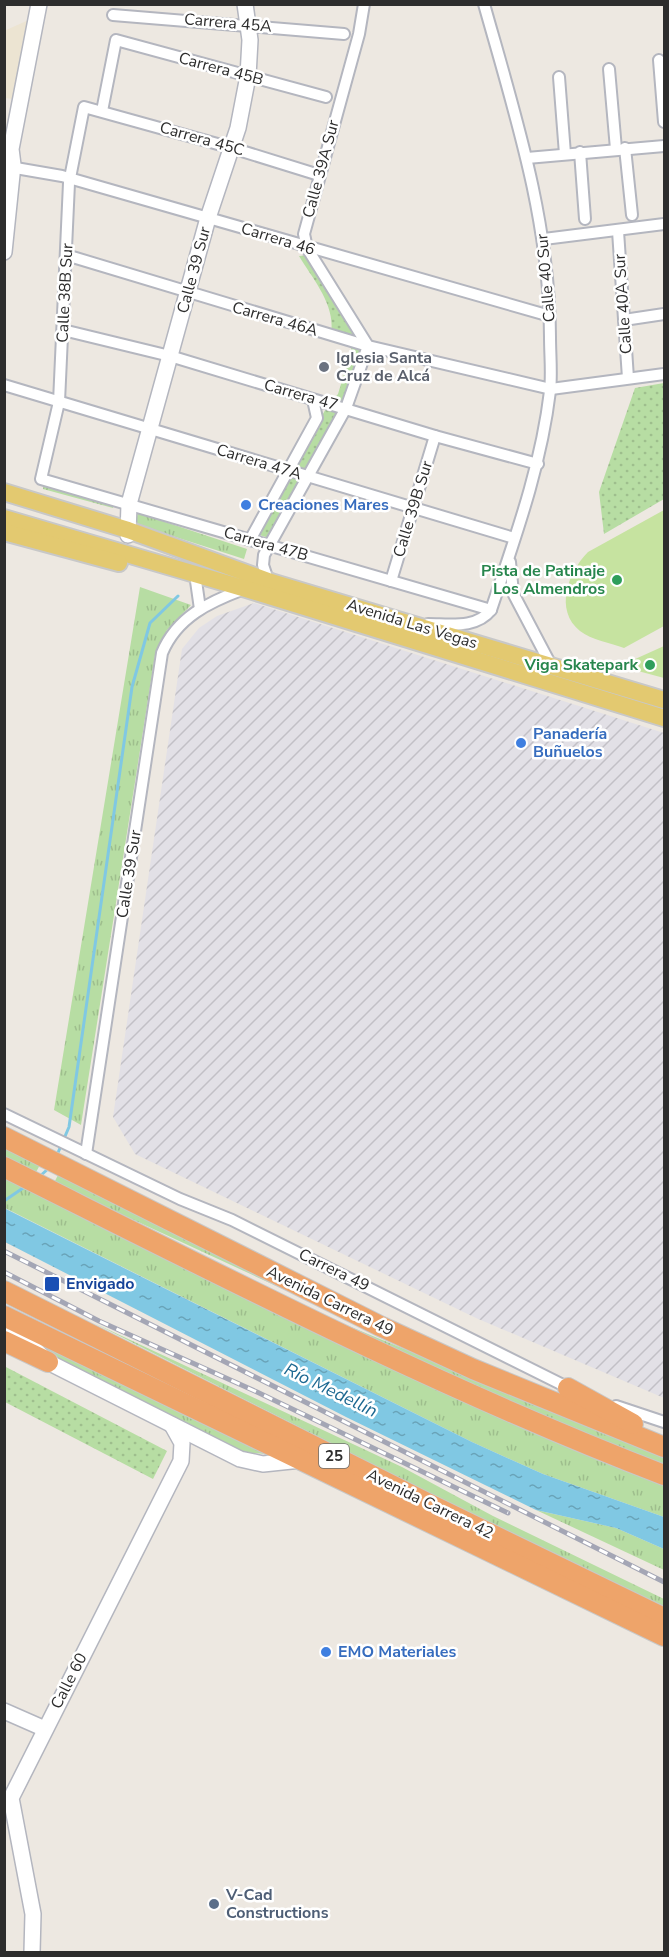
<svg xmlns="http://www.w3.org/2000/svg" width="669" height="1957" font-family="'Nunito Sans',sans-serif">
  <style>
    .industrial { fill: url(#industrial-furrows) }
    .education { fill: #ece4d2 }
    .grass { fill: url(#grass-tufts) }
    .park { fill: url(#park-dots) }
    .pitch { fill: #c6e3a0 }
    .water { fill: url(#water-ripples) }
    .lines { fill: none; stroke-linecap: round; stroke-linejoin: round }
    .stream { stroke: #80c8e3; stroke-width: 3 }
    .street-casing { stroke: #b4b6bf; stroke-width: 14 }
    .secondary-casing { stroke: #b4b6bf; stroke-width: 18 }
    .primary-casing { stroke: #c8c8c8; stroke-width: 20 }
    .highway-casing { stroke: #c8c8c8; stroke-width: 22 }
    .street { stroke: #fff; stroke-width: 10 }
    .secondary { stroke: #fff; stroke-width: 15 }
    .primary { stroke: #e3c970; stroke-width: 16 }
    .highway { stroke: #eea46a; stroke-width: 20 }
    .rail-casing { stroke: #a4a6b5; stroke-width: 5 }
    .rail { stroke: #fff; stroke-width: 3; stroke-dasharray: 9; stroke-linecap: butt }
    .worship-dot { fill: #6b7280; stroke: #fff; stroke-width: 2 }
    .shop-dot { fill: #3f7fe0; stroke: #fff; stroke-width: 2 }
    .leisure-dot { fill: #2e9e5b; stroke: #fff; stroke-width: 2 }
    .transit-dot { fill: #1a4fb4; stroke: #fff; stroke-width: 2 }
    .service-dot { fill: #5c6f8a; stroke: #fff; stroke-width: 2 }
    .labels { text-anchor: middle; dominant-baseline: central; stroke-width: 5; stroke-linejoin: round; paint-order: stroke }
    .shield { fill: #fff; stroke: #6c6c6c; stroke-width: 1.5 }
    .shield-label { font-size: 15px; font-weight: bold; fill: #2d2d2d }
    .street-label { font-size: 16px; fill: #2d2d2d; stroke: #fff }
    .worship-label { font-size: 16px; font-weight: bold; fill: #5b616d; stroke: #fff; text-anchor: start }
    .shop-label { font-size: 16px; font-weight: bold; fill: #366cbe; stroke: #fff; text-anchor: start }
    .leisure-label { font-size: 16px; font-weight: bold; fill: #27864d; stroke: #fff; text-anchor: end }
    .transit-label { font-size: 16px; font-weight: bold; fill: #164399; stroke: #fff; text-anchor: start }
    .service-label { font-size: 16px; font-weight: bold; fill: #4e5e75; stroke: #fff; text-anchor: start }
    .water-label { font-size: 18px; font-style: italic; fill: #1c6891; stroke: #fff }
  </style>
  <defs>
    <pattern id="industrial-furrows" width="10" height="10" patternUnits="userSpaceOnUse" patternTransform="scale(1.5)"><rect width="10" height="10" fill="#e2e0e6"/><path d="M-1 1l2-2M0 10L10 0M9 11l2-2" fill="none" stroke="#c2c0c6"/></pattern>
    <pattern id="grass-tufts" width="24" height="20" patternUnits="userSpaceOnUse" patternTransform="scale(1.5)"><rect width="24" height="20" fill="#b7dda3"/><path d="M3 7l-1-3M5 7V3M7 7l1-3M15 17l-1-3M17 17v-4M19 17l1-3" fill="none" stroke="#9ebe8d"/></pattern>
    <pattern id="park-dots" width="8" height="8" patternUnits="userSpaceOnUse" patternTransform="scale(1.5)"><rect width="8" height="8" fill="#b7dda3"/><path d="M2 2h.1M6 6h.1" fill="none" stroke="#9ebe8d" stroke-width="1.8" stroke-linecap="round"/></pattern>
    <pattern id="water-ripples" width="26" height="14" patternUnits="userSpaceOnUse" patternTransform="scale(1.5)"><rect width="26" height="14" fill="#80c8e3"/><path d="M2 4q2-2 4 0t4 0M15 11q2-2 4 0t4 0" fill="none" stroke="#69a3b8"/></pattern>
  </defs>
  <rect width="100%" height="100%" fill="#ede8e1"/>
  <!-- industrial -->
  <polygon class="industrial" points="254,603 664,733 664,1398 476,1318 135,1154 113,1117 182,649 199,628 217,616"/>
  <!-- education -->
  <polygon class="education" points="33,18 22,100 5,98 4,31"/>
  <!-- grass -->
  <g class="grass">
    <polygon points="44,484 114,503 113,508 43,489"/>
    <polygon points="138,513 247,549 244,559 135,524"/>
    <polygon points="140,587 191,605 167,630 155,655 81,1125 54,1110"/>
    <polygon points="4,1146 41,1163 35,1174 5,1159"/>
    <polygon points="59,1173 285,1290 54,1183"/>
    <polygon points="4,1178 444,1393 664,1484 664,1517 543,1474 472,1442 5,1208"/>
    <polygon points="300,1306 664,1456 664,1465 494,1397"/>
    <polygon points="94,1323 402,1467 493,1516 664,1599 664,1608 510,1534"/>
    <polygon points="40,1342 277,1455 241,1452 53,1357"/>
    <polygon points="536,1510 616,1528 664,1549 664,1570"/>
  </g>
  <!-- park -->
  <g class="park">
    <path d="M 310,255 L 366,346 L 346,408 L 272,539 L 253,533 L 327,407 L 338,394 L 351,351 L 351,347 L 329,341 C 340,310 314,281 299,256 Z"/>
    <polygon points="664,383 664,499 604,534 599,492 635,388"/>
    <polygon points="4,1366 167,1451 153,1479 5,1402"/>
  </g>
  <!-- pitch -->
  <g class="pitch">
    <path d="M 664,510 L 664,626 L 624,648 C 611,643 591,640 580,631 C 554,610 568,572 588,552 Z"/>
    <polygon points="664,646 664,678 638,671 633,660"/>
  </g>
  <!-- water -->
  <polygon class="water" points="4,1208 472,1442 543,1474 664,1517 664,1549 616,1528 536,1510 346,1417 5,1242"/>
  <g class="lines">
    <!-- stream -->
    <g class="stream">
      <polyline points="57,1155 69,1127 132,687 150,623 178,596"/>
      <polyline points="39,1177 49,1168"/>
      <polyline points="4,1201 26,1186"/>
    </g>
    <defs>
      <g id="street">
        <polyline points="113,15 344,34"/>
        <polyline points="659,60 664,122"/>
        <polyline points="609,69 616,149"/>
        <polyline points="559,77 565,154"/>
        <polyline points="102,111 116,40 326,97"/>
        <polyline points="625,148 632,215"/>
        <polyline points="580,152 585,219"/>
        <polyline points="527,158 664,146"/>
        <polyline points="4,166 62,176 550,316"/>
        <polyline points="319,175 232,148 84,107 69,183 59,402 41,479 491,610"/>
        <polyline points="618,231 628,378"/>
        <polyline points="544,239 664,224"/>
        <polyline points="66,255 368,346 551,389 664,374"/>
        <polyline points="624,320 664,314"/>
        <polyline points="63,330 170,356 435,436 538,464"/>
        <polyline points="4,385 514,538"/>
        <polyline points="250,540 317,418 313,400"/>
        <polyline points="510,562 513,593 553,669"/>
        <polyline points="268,580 263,565 264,555 346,408 368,346 307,248 304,234 359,34 364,4"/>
        <polyline points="196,581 200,609"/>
        <polyline points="391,581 435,436"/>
        <path d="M 428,624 C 450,624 476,629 491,610 C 515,538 541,467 550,391 C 552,374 550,355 550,337 C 550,222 515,114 484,4"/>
        <polyline points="4,1114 180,1199 232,1220 571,1389"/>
        <path d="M 86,1154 L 162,653 C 177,617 209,602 244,589"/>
        <polyline points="616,1406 664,1422"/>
      </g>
      <g id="secondary">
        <polyline points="4,252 13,165 11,149 39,4"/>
        <polyline points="128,535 129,504 208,218 238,128 248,76 250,40 245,4"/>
        <polyline points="4,1320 48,1362 240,1459 263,1464 301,1460"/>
        <polyline points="4,1711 45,1729"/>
        <polyline points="32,1952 33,1914 11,1798 181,1461 182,1443 172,1425"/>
      </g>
      <g id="primary">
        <polyline points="4,492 128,530 271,582 664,700"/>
        <polyline points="4,518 246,589 664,718"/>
        <polyline points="4,532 119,563"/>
      </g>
      <g id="highway">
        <polyline points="4,1137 380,1326 473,1369 664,1447"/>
        <path d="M 4,1167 C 222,1276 438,1388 664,1475"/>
        <polyline points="4,1291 427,1503 664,1618"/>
        <polyline points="4,1316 664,1636"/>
        <polyline points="4,1341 48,1362"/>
        <polyline points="568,1388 633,1424"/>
      </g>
    </defs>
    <!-- street casing -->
    <use href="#street" class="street-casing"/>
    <!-- secondary casing -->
    <use href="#secondary" class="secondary-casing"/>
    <!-- primary casing -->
    <use href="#primary" class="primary-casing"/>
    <!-- highway casing -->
    <use href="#highway" class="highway-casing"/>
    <!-- street -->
    <use href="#street" class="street"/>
    <!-- secondary -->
    <use href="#secondary" class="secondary"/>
    <!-- primary -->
    <use href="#primary" class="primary"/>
    <!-- highway -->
    <use href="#highway" class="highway"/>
    <defs>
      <g id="rail">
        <polyline points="4,1251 664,1582"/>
        <polyline points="4,1272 99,1321 257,1392 508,1513"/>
      </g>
    </defs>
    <!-- rail casing -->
    <use href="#rail" class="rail-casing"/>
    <!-- rail -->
    <use href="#rail" class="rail"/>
  </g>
  <!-- markers -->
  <circle class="worship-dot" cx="324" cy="367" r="6"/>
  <g class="shop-dot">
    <circle cx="246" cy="505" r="6"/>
    <circle cx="521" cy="743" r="6"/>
    <circle cx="326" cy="1652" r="6"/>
  </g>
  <g class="leisure-dot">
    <circle cx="617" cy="580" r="6"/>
    <circle cx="650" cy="665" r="6"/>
  </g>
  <rect class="transit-dot" x="44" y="1276" width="16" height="16" rx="3"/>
  <circle class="service-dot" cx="214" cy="1904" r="6"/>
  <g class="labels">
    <!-- shield labels -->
    <rect class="shield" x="319" y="1444" width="30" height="24" rx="4.5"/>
    <g class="shield-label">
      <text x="334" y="1456">25</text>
    </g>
    <!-- street labels -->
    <g class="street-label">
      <text transform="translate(228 23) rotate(5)">Carrera 45A</text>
      <text transform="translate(221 69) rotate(15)">Carrera 45B</text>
      <text transform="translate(202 139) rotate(16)">Carrera 45C</text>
      <text transform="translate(321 169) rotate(-75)">Calle 39A Sur</text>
      <text transform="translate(278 239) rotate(17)">Carrera 46</text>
      <text transform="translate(194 270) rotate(-75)">Calle 39 Sur</text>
      <text transform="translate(546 278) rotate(-95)">Calle 40 Sur</text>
      <text transform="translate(65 293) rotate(-87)">Calle 38B Sur</text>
      <text transform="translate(623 304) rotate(-94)">Calle 40A Sur</text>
      <text transform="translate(275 319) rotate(16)">Carrera 46A</text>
      <text transform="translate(301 395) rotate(16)">Carrera 47</text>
      <text transform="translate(259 462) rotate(17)">Carrera 47A</text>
      <text transform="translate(413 509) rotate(-73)">Calle 39B Sur</text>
      <text transform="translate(266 544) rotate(16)">Carrera 47B</text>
      <text transform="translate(412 624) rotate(17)">Avenida Las Vegas</text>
      <text transform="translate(129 874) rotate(-81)">Calle 39 Sur</text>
      <text transform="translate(334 1270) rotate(26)">Carrera 49</text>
      <text transform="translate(330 1301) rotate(26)">Avenida Carrera 49</text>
      <text transform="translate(430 1504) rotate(26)">Avenida Carrera 42</text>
      <text transform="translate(69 1681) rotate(-63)">Calle 60</text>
    </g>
    <!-- worship labels -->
    <g class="worship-label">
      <text x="336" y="358">Iglesia Santa<tspan x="336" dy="18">Cruz de Alcá</tspan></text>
    </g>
    <!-- shop labels -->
    <g class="shop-label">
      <text x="258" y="505">Creaciones Mares</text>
      <text x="533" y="734">Panadería<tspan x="533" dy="18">Buñuelos</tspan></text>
      <text x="338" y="1652">EMO Materiales</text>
    </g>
    <!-- leisure labels -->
    <g class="leisure-label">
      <text x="605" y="571">Pista de Patinaje<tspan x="605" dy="18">Los Almendros</tspan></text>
      <text x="638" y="665">Viga Skatepark</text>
    </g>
    <!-- transit labels -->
    <g class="transit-label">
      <text x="66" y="1284">Envigado</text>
    </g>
    <!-- service labels -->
    <g class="service-label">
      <text x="226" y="1895">V-Cad<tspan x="226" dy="18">Constructions</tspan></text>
    </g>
    <!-- water labels -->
    <g class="water-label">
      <text transform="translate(331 1390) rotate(26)">Río Medellín</text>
    </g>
  </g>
  <!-- border -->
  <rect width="669" height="1957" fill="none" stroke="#2d2d2d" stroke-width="12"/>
</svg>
